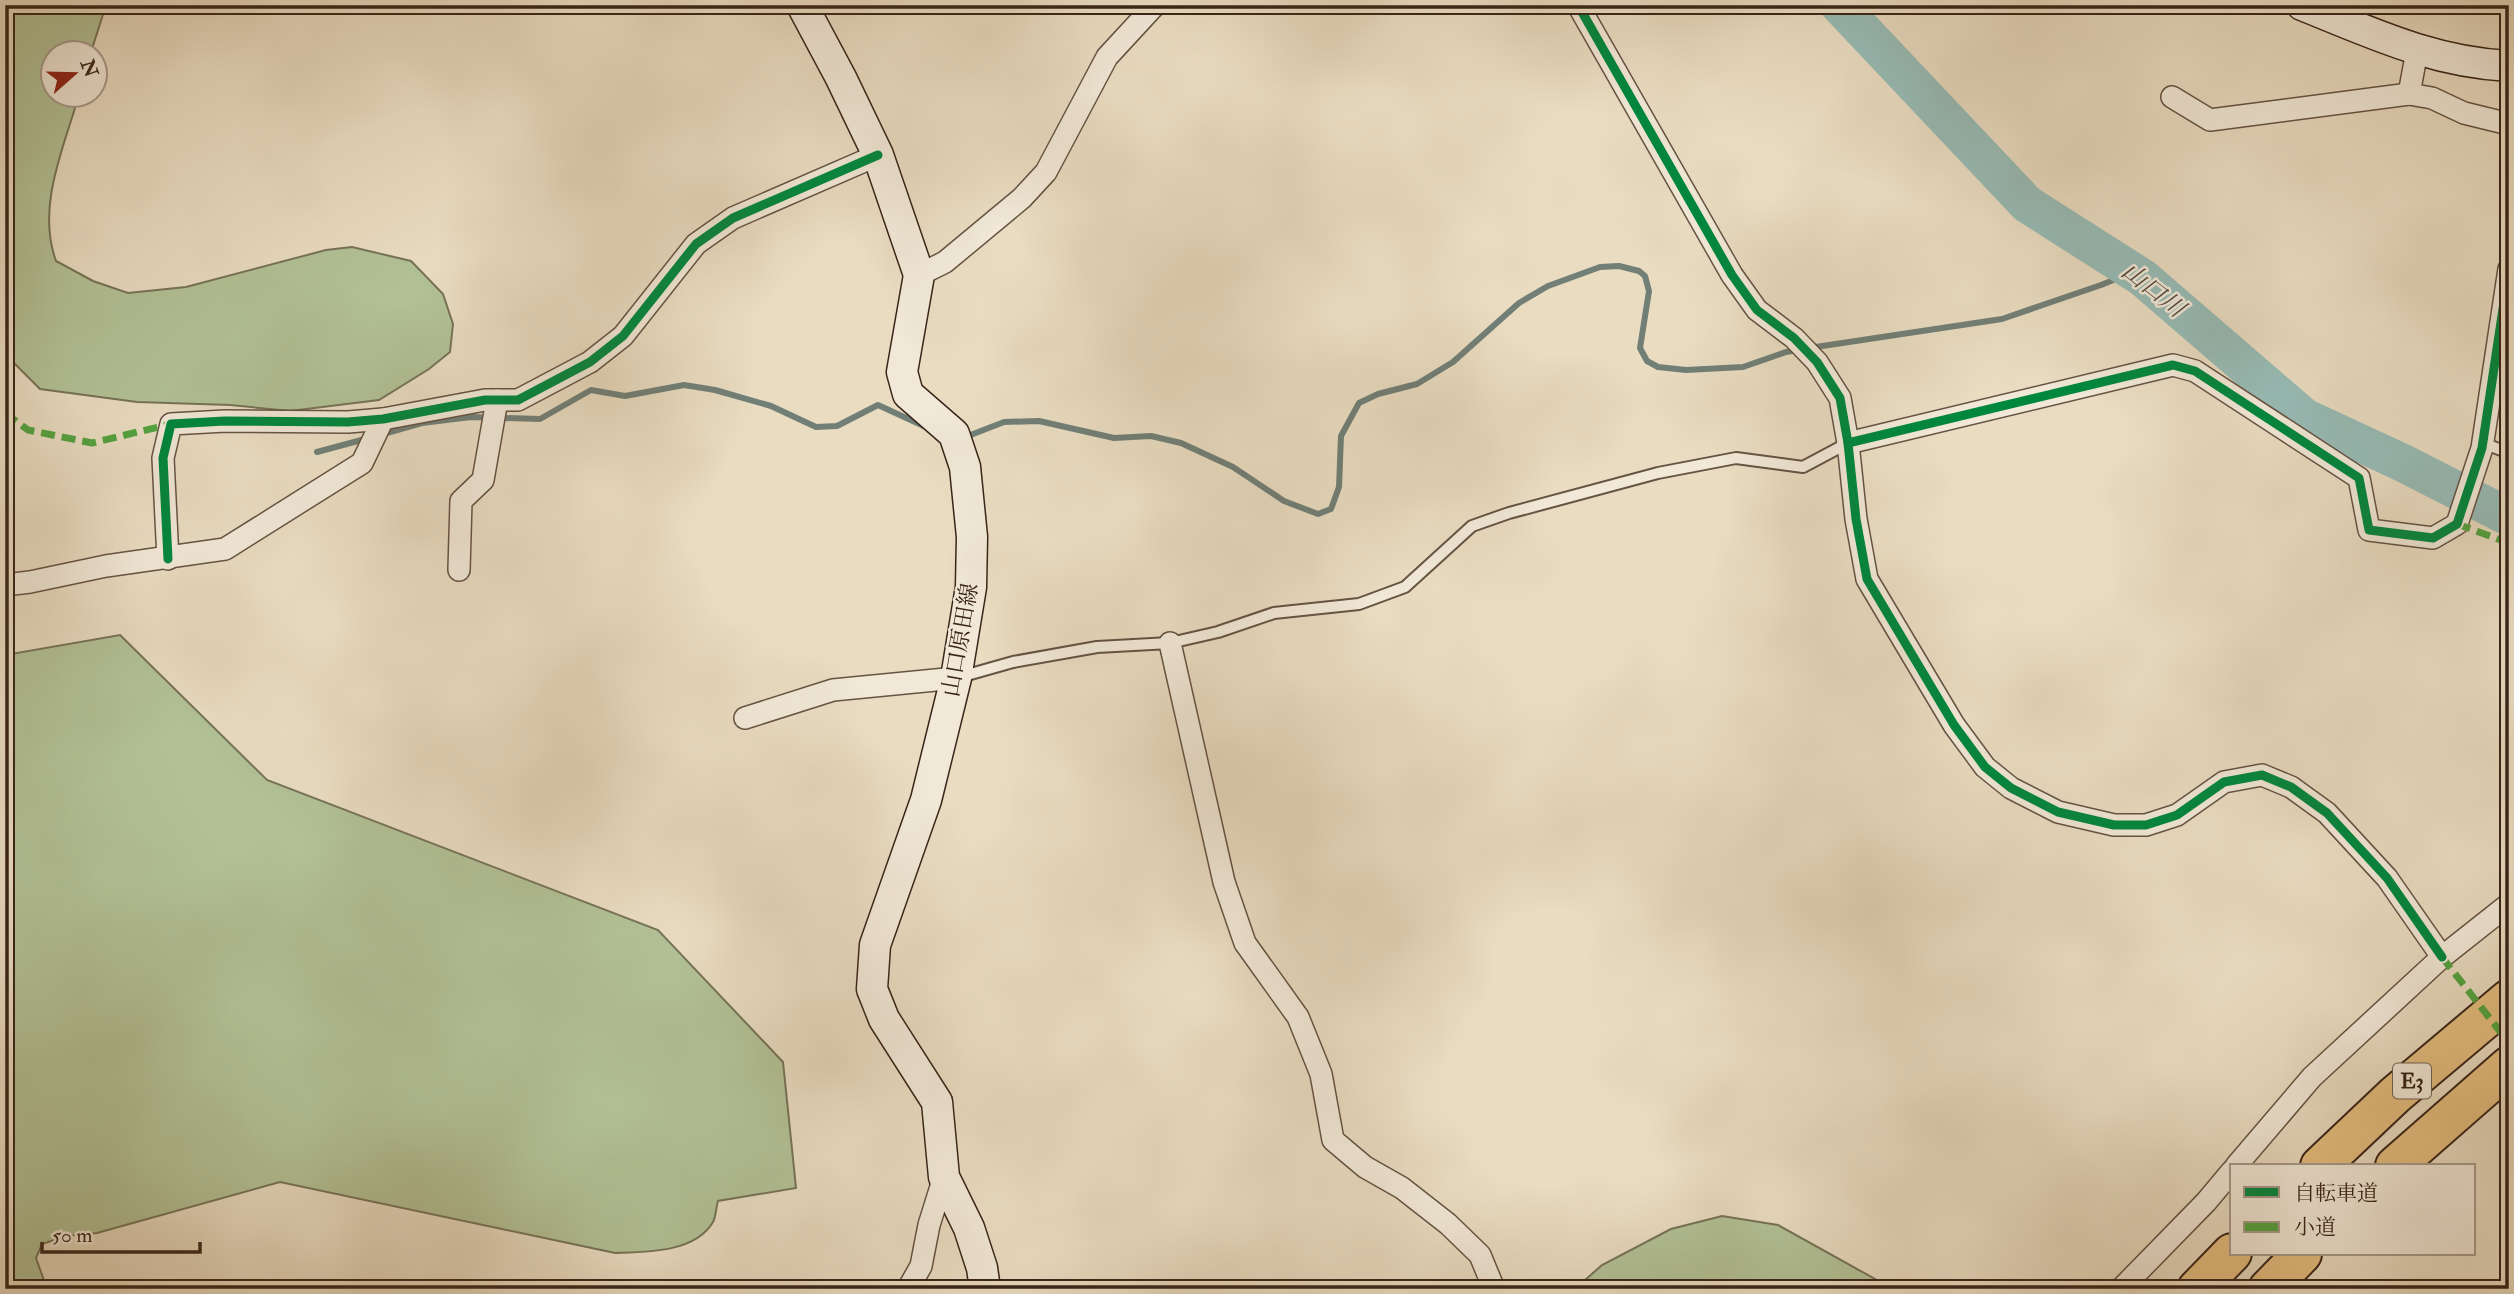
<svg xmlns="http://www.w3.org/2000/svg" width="2514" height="1294" font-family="'IM FELL Double Pica','Noto Serif JP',serif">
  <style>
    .green { fill: #b2c196; stroke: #767358; stroke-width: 2 }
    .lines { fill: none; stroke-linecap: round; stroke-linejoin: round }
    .stream { stroke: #717f77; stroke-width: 6 }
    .river { stroke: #97bbb5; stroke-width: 38 }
    .lane-casing { stroke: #655343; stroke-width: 14 }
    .street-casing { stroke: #655343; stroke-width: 24 }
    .secondary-casing { stroke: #392519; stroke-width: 33 }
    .highway-casing { stroke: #392519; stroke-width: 42 }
    .lane { stroke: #f1e8d7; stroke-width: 10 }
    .street { stroke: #f1e8d7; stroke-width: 21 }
    .secondary { stroke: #f1e8d7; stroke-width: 30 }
    .highway { stroke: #e4be80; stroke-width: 38 }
    .quiet { stroke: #53a340; stroke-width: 7; stroke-dasharray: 14 7; stroke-linecap: butt }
    .cycleway-casing { stroke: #f1e8d7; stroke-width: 13 }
    .cycleway { stroke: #00873e; stroke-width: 9 }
    .labels { text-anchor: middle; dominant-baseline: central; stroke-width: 5; stroke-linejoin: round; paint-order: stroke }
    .shield { fill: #f1e8d7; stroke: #706052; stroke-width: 2 }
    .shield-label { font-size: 21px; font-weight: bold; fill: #392519 }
    .street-label { font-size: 23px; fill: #392519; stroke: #f1e8d7 }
    .water-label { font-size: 24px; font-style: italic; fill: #504a40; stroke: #f1e8d7 }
  </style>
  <rect width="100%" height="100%" fill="#e9dcc1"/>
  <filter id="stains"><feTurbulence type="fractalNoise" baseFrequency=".00286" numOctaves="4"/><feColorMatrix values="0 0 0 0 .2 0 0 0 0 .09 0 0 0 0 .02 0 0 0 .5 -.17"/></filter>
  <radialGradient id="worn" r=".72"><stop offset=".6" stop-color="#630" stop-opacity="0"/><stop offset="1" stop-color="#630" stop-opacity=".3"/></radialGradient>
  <!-- green -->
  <g class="green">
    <path d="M 5,5 L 106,5 L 91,52 L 52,52 L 52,94 L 79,95 C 64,147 36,207 56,261 L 93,281 L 128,293 L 186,287 L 326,250 L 352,247 L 411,261 L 443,294 L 453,324 L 450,352 L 429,369 L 379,400 L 290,411 L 230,405 L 137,402 L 40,389 L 5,354 Z"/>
    <path d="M 120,635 L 267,780 L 658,930 L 783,1062 L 796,1188 L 718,1201 C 716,1207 716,1217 713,1222 C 695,1253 645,1252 615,1253 L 280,1182 L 97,1233 L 67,1236 L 42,1244 L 36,1258 L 47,1289 L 5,1289 L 5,655 Z"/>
    <polygon points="1722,1216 1778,1225 1893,1289 1575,1289 1602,1265 1671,1229"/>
  </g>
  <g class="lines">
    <!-- stream -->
    <g class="stream">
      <polyline points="1809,348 2002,319 2101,285 2133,272"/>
      <polyline points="383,434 422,423 471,417 540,419 591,390 625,396 684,385 715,390 771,406 816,427 837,426 878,405 928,428"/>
      <polyline points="962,436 968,436 1004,422 1039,421 1114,438 1151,436 1181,443 1233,467 1284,501 1318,514 1331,509 1339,487 1341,436 1359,403 1378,394 1417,384 1453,362 1519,303 1548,286 1600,267 1619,266 1639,271 1645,276 1649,291 1640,348 1647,361 1658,367 1686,370 1743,367 1786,352 1799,350"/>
      <polyline points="317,452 369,438"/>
    </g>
    <!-- river -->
    <polyline class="river" points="1839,5 2027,204 2143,278 2304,417 2403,463 2509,517"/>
    <defs>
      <g id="lane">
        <polyline points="2483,443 2509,453"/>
        <polyline points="960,677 1013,662 1097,647 1170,643 1218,632 1274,613 1359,604 1405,587 1472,526 1509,513 1658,473 1736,458 1803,467 1848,443"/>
      </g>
      <g id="street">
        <polyline points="1578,5 1732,275 1757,310 1794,338 1817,362 1840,398 1848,443 1856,519 1867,579 1954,725 1985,767 2011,788 2058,812 2114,825 2146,825 2177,815 2224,782 2262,775 2291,787 2327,813 2387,878 2442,957"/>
        <polyline points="2409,94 2417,51"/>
        <polyline points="2172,97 2210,120 2409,94 2432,98 2464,113 2509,124"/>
        <polyline points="919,275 945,262 1022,198 1046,172 1107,57 1155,5"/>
        <polyline points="1848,443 2173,365 2195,371 2359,478 2369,530 2433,538 2457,524 2482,448 2509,269"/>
        <polyline points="168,559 163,458 171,424 225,421 348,422 383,419 485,400 518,400 590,362 623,336 696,244 733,218 878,155"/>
        <polyline points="459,570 461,501 483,480 497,400"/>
        <polyline points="5,585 30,582 106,566 225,549 362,463 383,419"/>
        <polyline points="1170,643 1224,882 1245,943 1298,1017 1321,1074 1333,1140 1365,1167 1402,1188 1448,1224 1480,1255 1494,1289"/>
        <polyline points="745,718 833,690 956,678"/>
        <polyline points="2236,1166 2312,1077 2442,957 2509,904"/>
        <polyline points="908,1289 921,1266 929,1225 944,1177"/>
        <polyline points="2121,1289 2206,1202 2232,1171"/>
      </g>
      <g id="secondary">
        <polyline points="802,5 841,78 878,155 919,275 902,372 908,394 954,434 965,467 972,537 971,587 956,678 926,800 875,945 872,989 884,1019 937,1102 944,1177 969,1228 982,1268 985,1289"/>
        <path d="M 2302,5 C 2372,33 2432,62 2509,66"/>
      </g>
      <g id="highway">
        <polyline points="2320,1166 2395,1095 2509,999"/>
        <polyline points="2395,1166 2509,1066"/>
        <polyline points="2197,1289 2232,1253"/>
        <polyline points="2268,1289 2302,1254"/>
      </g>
    </defs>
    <!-- lane casing -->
    <use href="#lane" class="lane-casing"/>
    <!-- street casing -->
    <use href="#street" class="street-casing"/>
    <!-- secondary casing -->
    <use href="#secondary" class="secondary-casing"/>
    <!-- highway casing -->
    <use href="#highway" class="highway-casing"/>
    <!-- lane -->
    <use href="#lane" class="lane"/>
    <!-- street -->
    <use href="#street" class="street"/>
    <!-- secondary -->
    <use href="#secondary" class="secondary"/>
    <!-- highway -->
    <use href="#highway" class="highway"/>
    <!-- quiet -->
    <g class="quiet">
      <polyline points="5,413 28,430 92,443 171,424"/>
      <polyline points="2457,524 2509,543"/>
      <polyline points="2442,957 2509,1043"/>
    </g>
    <defs>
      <g id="cycleway">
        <polyline points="1578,5 1732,275 1757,310 1794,338 1817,362 1840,398 1848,443 1856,519 1867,579 1954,725 1985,767 2011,788 2058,812 2114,825 2146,825 2177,815 2224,782 2262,775 2291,787 2327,813 2387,878 2442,957"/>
        <polyline points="1848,443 2173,365 2195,371 2359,478 2369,530 2433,538 2457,524 2482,448 2509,269"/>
        <polyline points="168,559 163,458 171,424 225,421 348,422 383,419 485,400 518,400 590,362 623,336 696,244 733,218 878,155"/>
      </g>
    </defs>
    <!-- cycleway casing -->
    <use href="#cycleway" class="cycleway-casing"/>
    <!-- cycleway -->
    <use href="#cycleway" class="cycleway"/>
  </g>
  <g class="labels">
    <!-- shield labels -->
    <rect class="shield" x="2393" y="1063.5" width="38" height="35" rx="5"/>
    <g class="shield-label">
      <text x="2412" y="1081">E3</text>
    </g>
    <!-- street labels -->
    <g class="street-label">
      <text transform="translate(960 640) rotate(-80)">山口原田線</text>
    </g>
    <!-- water labels -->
    <g class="water-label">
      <text transform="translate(2153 290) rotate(38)">山口川</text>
    </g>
  </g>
  <!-- margin -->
  <rect width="2514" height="1294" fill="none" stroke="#e9dcc1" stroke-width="28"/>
  <rect x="7" y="7" width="2500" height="1280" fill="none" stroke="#392519" stroke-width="3.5"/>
  <rect x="14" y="14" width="2486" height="1266" fill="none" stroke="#392519" stroke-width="2"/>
  <!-- legend -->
  <rect x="2230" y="1164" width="245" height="91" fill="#f1e8d7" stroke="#a79a8b" stroke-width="2"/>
  <rect x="2244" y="1187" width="35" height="10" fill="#00873e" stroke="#a79a8b" stroke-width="2"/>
  <text x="2294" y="1200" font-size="21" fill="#392519">自転車道</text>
  <rect x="2244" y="1222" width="35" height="10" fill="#53a340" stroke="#a79a8b" stroke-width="2"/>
  <text x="2294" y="1234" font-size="21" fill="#392519">小道</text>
  <!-- north arrow -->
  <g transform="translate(74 74) rotate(70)"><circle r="33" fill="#f1e8d7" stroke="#a79a8b" stroke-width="2"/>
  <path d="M0-5L12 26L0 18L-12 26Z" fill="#8f2418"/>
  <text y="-10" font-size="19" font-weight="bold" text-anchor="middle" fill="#392519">N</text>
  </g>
  <!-- scale -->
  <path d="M42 1242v10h158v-10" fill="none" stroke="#392519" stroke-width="3.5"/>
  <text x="52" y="1242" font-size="21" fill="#392519" stroke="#f1e8d7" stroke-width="5" paint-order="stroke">50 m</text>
  <rect width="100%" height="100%" filter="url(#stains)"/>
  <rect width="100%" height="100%" fill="url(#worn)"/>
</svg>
